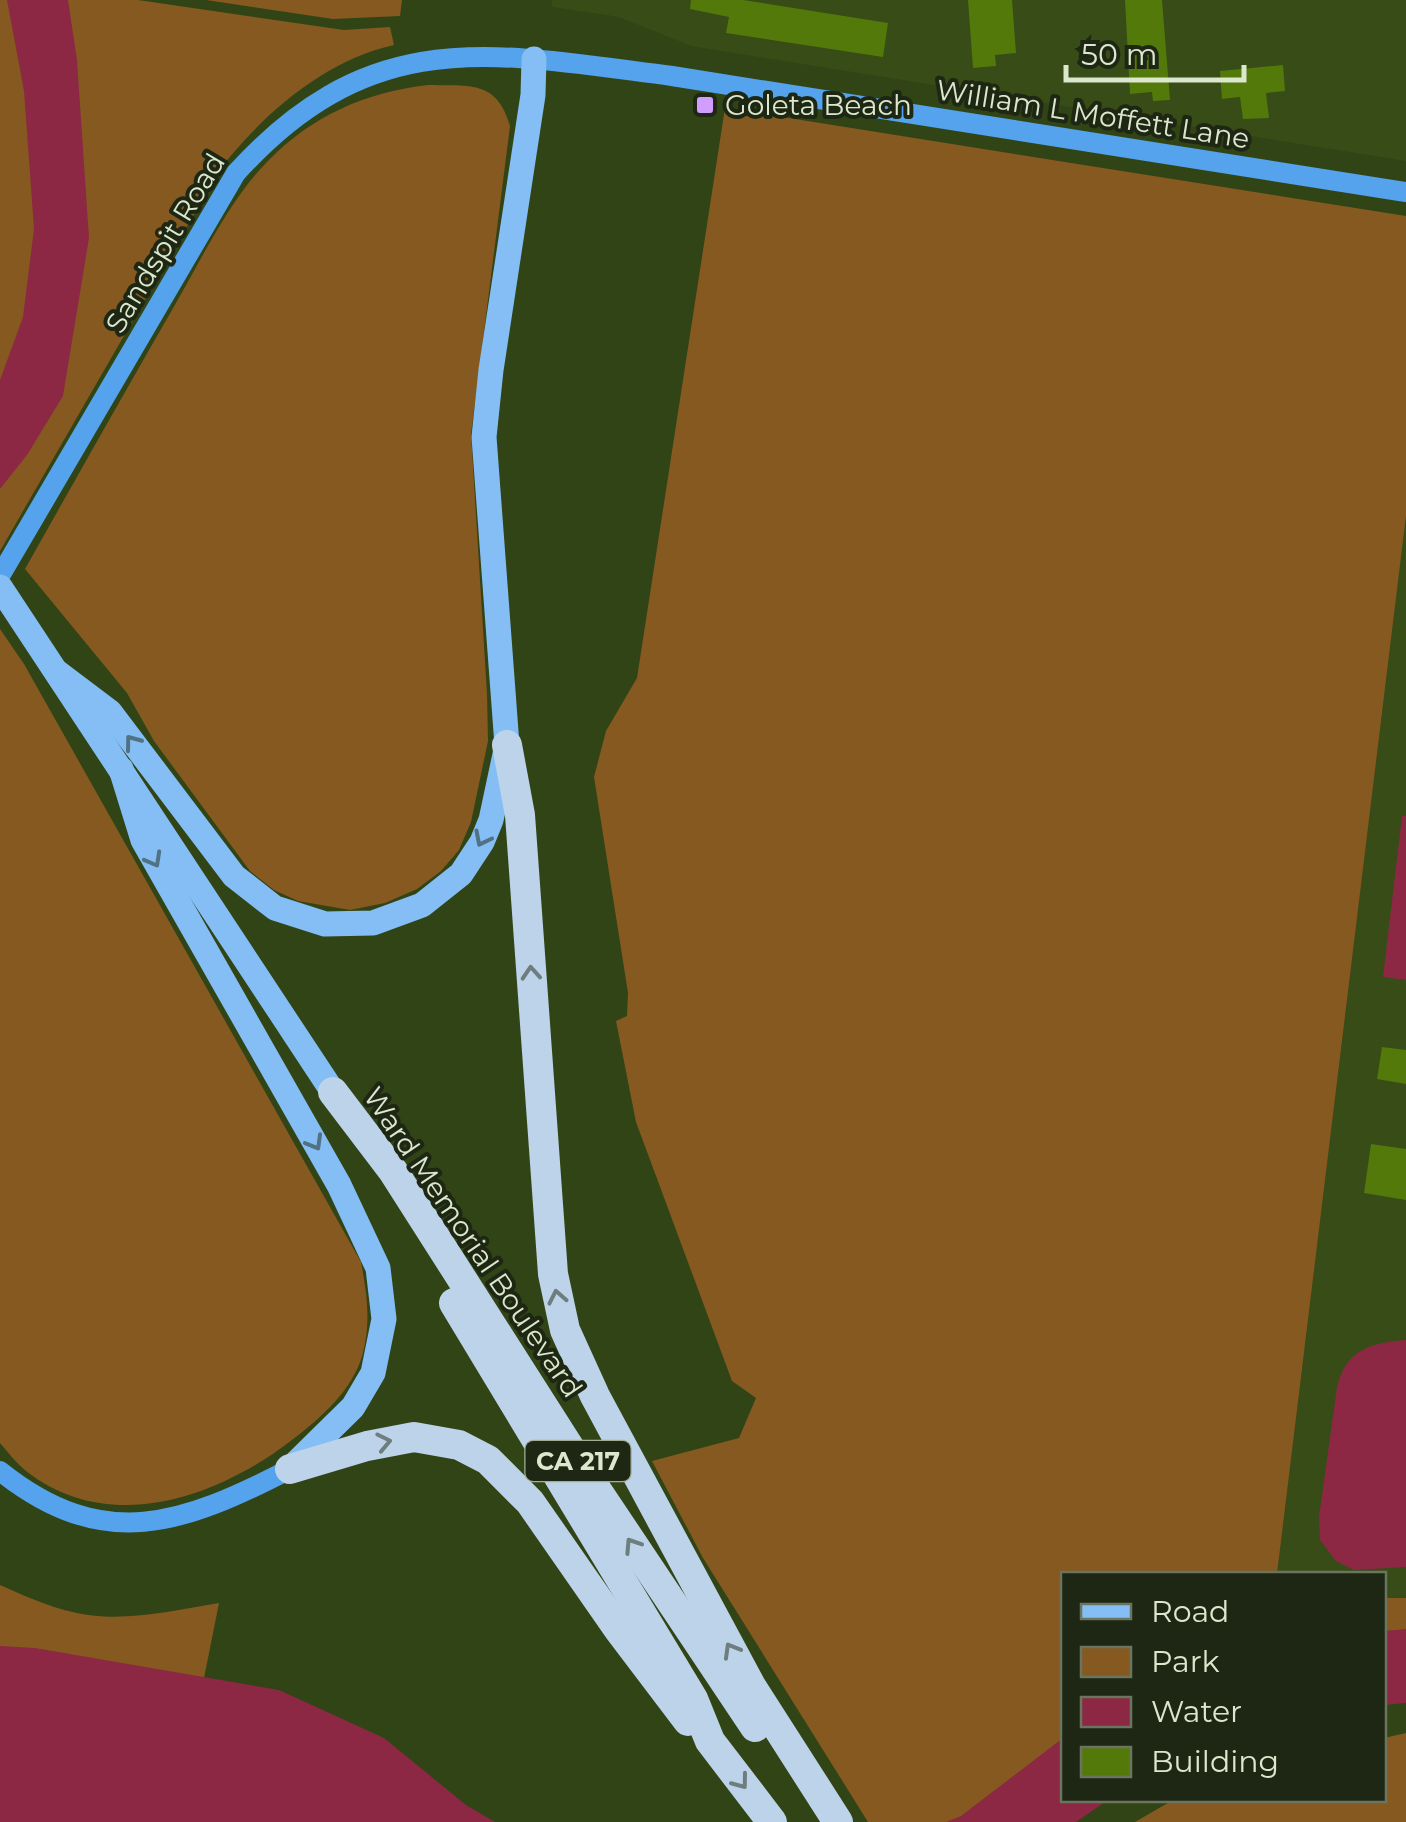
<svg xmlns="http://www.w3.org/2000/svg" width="1406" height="1822" font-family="Montserrat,sans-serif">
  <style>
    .built { fill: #374c16 }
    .green { fill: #865921 }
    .water { fill: #8c2844 }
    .building { fill: #54790b }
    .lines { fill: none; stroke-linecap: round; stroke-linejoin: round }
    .secondary { stroke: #54a3ec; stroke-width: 20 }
    .primary { stroke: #84bef5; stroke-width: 25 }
    .highway { stroke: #bdd3e9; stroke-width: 30 }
    .oneway { stroke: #517284 }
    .oneway2 { stroke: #6e7d7e }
    .poi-dot { fill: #d19dfe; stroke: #1e2713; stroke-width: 4 }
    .labels { text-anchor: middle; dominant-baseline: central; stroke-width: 8; stroke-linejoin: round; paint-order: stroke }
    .shield { fill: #1e2713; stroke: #a2ae96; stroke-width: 2.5 }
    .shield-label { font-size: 25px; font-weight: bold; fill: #dbe8ce }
    .poi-label { font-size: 28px; fill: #dbe8ce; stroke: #1e2713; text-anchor: start }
    .street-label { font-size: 28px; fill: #dbe8ce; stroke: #1e2713 }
  </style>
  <rect width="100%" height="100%" fill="#314416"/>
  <!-- built -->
  <g class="built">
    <polygon points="552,0 1406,0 1406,161 691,46 619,17 552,7"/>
    <polygon points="1406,516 1406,1598 1384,1598 1384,1574 1277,1574"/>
  </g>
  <!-- green -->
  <g class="green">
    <path d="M 0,0 L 138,0 L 344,30 L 390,27 L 394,45 C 325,60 263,114 220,169 L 0,551 Z"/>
    <polygon points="206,0 402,0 400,16 333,19"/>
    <path d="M 428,85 C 470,86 497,80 510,126 L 471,434 L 487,694 L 488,741 L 471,822 L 459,850 L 441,871 L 417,889 L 385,903 L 350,910 L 298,901 L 274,890 L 250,871 L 154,741 L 127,693 L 25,569 C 75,480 125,392 176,303 C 202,258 230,199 267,162 C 311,116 366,92 428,85 Z"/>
    <polygon points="725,108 1406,216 1406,516 1277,1574 1064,1574 1063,1739 965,1822 868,1822 703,1558 652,1461 739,1438 756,1398 732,1381 636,1122 616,1021 627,1016 628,993 594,777 606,731 637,678"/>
    <path d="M 0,629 L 24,664 L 361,1262 C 367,1294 371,1321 363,1353 C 353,1390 322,1417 292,1440 C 217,1498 109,1536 26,1471 C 16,1463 8,1452 0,1443 Z"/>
    <path d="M 0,1585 C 27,1597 58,1611 88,1615 C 132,1621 176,1610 219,1603 L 191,1743 L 0,1738 Z"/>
    <polygon points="1384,1598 1406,1598 1406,1630 1384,1631"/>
    <polygon points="1406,1733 1406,1822 1135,1822 1173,1800 1384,1800 1384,1738"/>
  </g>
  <!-- water -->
  <g class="water">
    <polygon points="7,0 68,0 77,60 89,238 63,396 27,455 0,489 0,380 23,317 34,229 24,91"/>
    <polygon points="1402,816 1406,816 1406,980 1383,977"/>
    <path d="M 1406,1340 L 1406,1567 L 1354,1570 L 1336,1561 L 1320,1540 L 1319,1517 L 1337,1387 C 1346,1349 1371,1343 1406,1340 Z"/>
    <polygon points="1406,1629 1406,1703 1384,1705 1384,1631"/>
    <polygon points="0,1646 35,1648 279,1690 384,1738 466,1805 495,1822 0,1822"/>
    <polygon points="1063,1738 1064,1800 1108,1800 1076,1822 946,1822 961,1816"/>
  </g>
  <!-- building -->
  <g class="building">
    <polygon points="691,0 743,0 888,23 883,57 726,33 729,17 690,9"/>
    <polygon points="968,0 1012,0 1016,53 995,55 996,66 973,68"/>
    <polygon points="1125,0 1162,0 1170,100 1153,101 1152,92 1130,94"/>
    <polygon points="1283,65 1285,91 1266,93 1269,118 1243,119 1240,97 1222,99 1220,71"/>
    <polygon points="1382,1047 1406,1050 1406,1084 1377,1079"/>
    <polygon points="1371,1144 1406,1149 1406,1200 1364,1193"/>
  </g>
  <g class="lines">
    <!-- secondary -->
    <g class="secondary">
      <path d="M 0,576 L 236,173 C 372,23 492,53 672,76 L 1406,192"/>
      <path d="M 0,1471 C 104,1554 183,1524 290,1469"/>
    </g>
    <!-- primary -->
    <g class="primary">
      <polyline points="0,587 333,1092"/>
      <polyline points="57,672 110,712 234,876 275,908 325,924 373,923 422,905 461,874 482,842 491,820 507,745 484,437 491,370 533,95 534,59"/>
      <polyline points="121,769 143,840 339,1185 378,1268 384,1319 373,1373 353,1407 292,1467"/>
    </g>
    <!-- highway -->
    <g class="highway">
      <polyline points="507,745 520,815 553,1274 565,1330 595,1396 751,1686 838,1822"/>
      <polyline points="333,1092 393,1171 594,1486 755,1727"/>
      <polyline points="454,1303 693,1699 710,1741 772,1822"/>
      <polyline points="290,1469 367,1446 414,1437 459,1445 488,1460 530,1502 619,1630 688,1721"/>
    </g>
  </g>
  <!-- one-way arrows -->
  <defs><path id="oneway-chevron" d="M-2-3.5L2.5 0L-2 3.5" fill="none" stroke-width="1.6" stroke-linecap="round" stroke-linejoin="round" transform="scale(2.5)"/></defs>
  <g class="oneway">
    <use href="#oneway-chevron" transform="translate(132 742) rotate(-127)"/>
    <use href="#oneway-chevron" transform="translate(482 839) rotate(117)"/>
    <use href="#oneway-chevron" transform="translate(154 860) rotate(61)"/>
    <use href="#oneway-chevron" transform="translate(315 1143) rotate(60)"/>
  </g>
  <g class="oneway2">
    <use href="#oneway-chevron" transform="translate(531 973) rotate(-94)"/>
    <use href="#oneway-chevron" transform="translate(557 1297) rotate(-101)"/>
    <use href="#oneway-chevron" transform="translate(384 1442) rotate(-12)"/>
    <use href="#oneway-chevron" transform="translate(632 1545) rotate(-123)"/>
    <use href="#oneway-chevron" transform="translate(731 1650) rotate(-120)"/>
    <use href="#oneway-chevron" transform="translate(741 1782) rotate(53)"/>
  </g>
  <!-- markers -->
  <rect class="poi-dot" x="695" y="95" width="20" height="20" rx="5"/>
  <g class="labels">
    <!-- shield labels -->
    <rect class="shield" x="525.5" y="1441" width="105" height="40" rx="8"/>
    <g class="shield-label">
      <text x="578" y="1461">CA 217</text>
    </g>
    <!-- poi labels -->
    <g class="poi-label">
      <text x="725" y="105">Goleta Beach</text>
    </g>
    <!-- street labels -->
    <g class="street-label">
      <text transform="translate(1093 114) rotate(9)">William L Moffett Lane</text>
      <text transform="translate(165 243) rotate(-59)">Sandspit Road</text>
      <text transform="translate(473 1242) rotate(56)">Ward Memorial Boulevard</text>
    </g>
  </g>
  <!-- legend -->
  <rect x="1061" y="1572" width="325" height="230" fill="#1e2713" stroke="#6a745e" stroke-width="2.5"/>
  <rect x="1081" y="1604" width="50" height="15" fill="#84bef5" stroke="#6a745e" stroke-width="2.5"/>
  <text x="1151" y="1622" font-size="30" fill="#dbe8ce">Road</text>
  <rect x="1081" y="1647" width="50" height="30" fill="#865921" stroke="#6a745e" stroke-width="2.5"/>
  <text x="1151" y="1672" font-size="30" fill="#dbe8ce">Park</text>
  <rect x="1081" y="1697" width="50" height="30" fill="#8c2844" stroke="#6a745e" stroke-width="2.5"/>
  <text x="1151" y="1722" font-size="30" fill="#dbe8ce">Water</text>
  <rect x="1081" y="1747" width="50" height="30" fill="#54790b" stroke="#6a745e" stroke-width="2.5"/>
  <text x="1151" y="1772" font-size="30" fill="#dbe8ce">Building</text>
  <!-- scale -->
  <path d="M1066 65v15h178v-15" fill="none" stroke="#dbe8ce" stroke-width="5"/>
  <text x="1081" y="65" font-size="30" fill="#dbe8ce" stroke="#1e2713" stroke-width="8" paint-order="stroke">50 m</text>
</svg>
